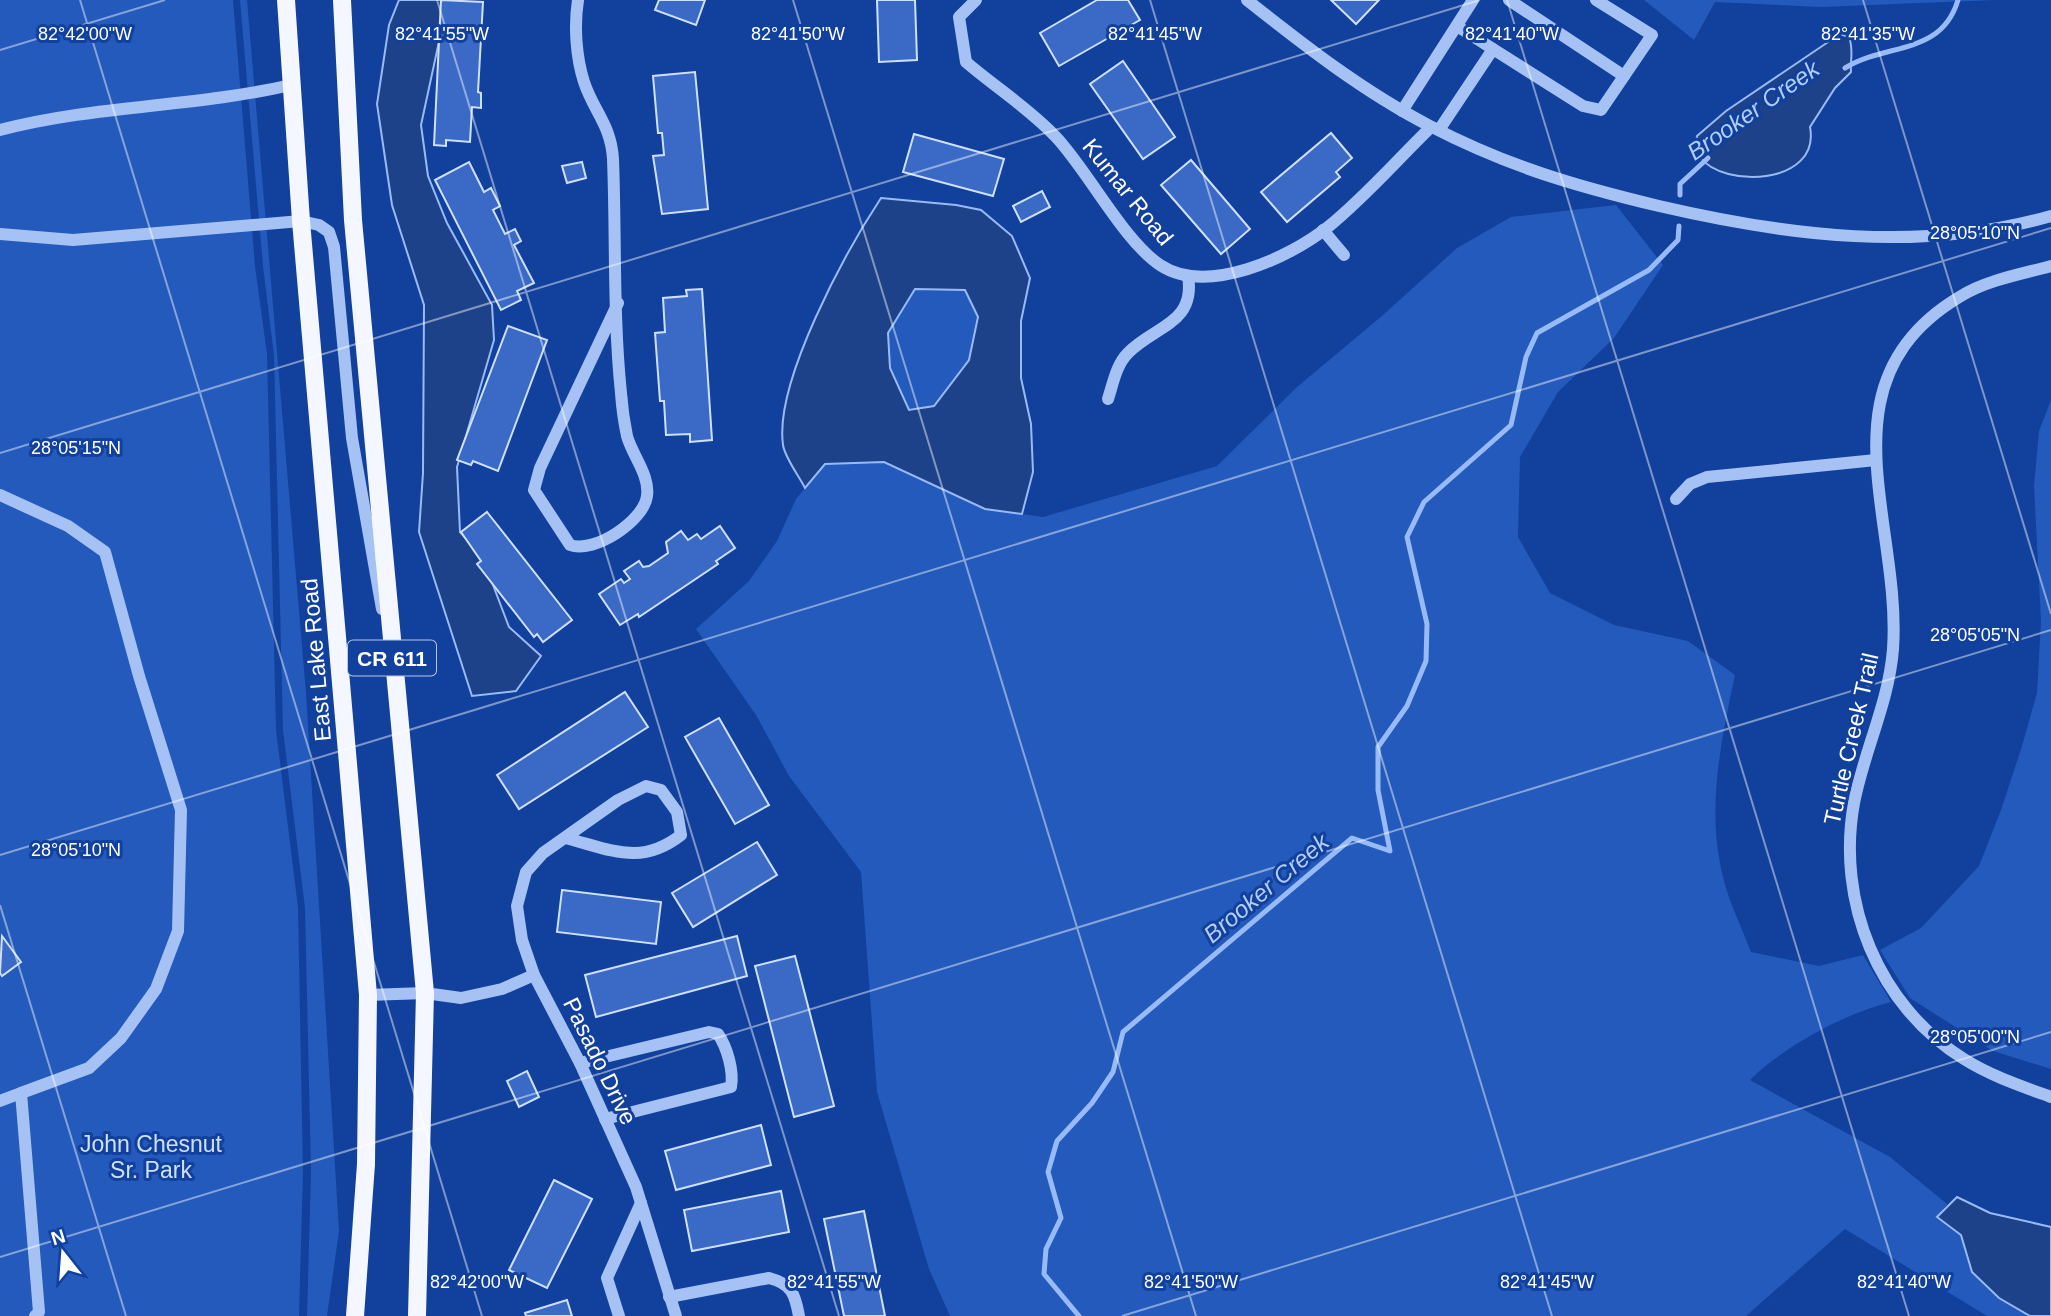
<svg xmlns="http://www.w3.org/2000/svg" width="2051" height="1316" font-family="Helvetica,sans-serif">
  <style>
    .green { fill: #235abc }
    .water { fill: #1e4289; stroke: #98bbf8; stroke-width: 2; fill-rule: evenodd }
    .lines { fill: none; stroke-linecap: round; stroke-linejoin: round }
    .stream { stroke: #98bbf8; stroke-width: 5 }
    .building { fill: #3a6ac5; stroke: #cfe0fe; stroke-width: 2 }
    .minor { stroke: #a6c2f5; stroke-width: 12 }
    .major { stroke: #f4f7ff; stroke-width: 18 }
    .ticks { fill: none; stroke: #fff; stroke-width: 2; stroke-opacity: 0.45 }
    .labels { text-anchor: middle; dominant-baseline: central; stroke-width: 6; stroke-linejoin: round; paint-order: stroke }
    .shield { fill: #11409d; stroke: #b8c6e2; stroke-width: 2 }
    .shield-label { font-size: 21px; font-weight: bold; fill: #fff }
    .street-label { font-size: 23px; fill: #fff; stroke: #11409d }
    .park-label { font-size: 23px; fill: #cfe0fe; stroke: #11409d }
    .water-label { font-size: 24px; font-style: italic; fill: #b3cdfb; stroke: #11409d }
    .ticks-label { font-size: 18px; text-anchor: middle; fill: #fff; stroke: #11409d; stroke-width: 6; stroke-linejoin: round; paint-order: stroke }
  </style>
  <rect width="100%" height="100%" fill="#11409d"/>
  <!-- green -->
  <g class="green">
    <polygon points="0,0 233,0 255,266 267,354 276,730 298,907 303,1172 299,1316 0,1316"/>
    <polygon points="240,0 247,0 306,693 339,1231 327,1316 307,1316 311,1172 305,908 283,730 274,355 263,266"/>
    <polygon points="1644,0 1995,0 1821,7 1715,2 1694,40"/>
    <path d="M 1616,205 L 1663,265 L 1614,338 L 1558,392 L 1520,457 L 1518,537 L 1550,593 L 1614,625 L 1688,641 L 1735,675 C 1721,741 1706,809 1723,877 C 1729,902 1742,928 1751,952 L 1819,966 L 1863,955 L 1891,1002 C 1845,1013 1783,1047 1750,1080 L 1890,1157 L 1947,1204 L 1937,1217 L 1961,1235 L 1972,1272 L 1999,1298 L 2030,1316 L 1987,1316 L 1845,1229 L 1746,1316 L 950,1316 L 929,1269 L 877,1092 L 861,872 L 789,776 L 756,715 L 696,629 L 749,581 L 777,541 L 796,499 L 825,464 L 884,462 L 985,509 L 1043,517 L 1217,466 L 1297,387 L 1383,315 L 1457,248 L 1511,217 Z"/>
    <polygon points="915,289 965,290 978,317 969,360 934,406 908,410 890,368 888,333"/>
    <polygon points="2051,400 2051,1069 1993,1051 1910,998 1880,950 1921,928 1979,866 2001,810 2022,746 2037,693 2041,621 2034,486 2039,431"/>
  </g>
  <!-- water -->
  <g class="water">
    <polygon points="399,0 448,0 421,125 428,176 447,223 492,305 494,340 457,467 460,532 482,556 509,627 541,656 516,691 472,696 419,532 423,473 424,305 392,205 377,104 389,25"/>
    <path d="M 1840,34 L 1849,37 C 1854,50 1850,59 1851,72 L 1835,88 L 1810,127 C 1821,185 1723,189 1700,157 C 1695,151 1696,144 1697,136 L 1726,111 Z"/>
    <path d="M 881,198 L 956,205 L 981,210 L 1012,236 L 1030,278 L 1021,321 L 1021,378 L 1031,424 L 1033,472 L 1022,514 L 985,509 L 884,462 L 825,464 L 805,488 C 799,476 785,458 783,445 C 774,382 846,251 881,198 ZM 915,289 L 965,290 L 978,317 L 969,360 L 934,406 L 909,410 L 890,368 L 888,333 Z"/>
    <polygon points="1957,1197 1990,1213 2051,1227 2051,1316 2030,1316 1999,1298 1972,1272 1961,1235 1937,1217"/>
  </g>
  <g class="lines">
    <!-- stream -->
    <g class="stream">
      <path d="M 1845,68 C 1888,42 1941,56 1958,0"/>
      <polyline points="1680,195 1680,184 1708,158"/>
      <polyline points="1079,1316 1044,1274 1046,1249 1061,1218 1048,1172 1057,1141 1092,1103 1113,1072 1123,1032 1352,838 1390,851 1378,790 1378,747 1407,706 1426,661 1427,624 1407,537 1424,502 1511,425 1526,357 1537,333 1649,270 1678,240 1679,226"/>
    </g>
  </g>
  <!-- building -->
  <g class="building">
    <polygon points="441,0 483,2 478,92 481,93 481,108 472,107 470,142 446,140 446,146 434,145"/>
    <polygon points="659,0 705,0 696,25 655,10"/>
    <polygon points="877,0 915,0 917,60 879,62"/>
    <polygon points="1097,0 1128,0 1140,20 1059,66 1040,33"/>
    <polygon points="1331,0 1379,0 1356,24"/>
    <polygon points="1123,61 1175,137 1143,159 1090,84"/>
    <polygon points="695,72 708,209 662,214 653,156 664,155 662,133 658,133 653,76"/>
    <polygon points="1331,133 1352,158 1336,172 1340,177 1287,222 1261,192"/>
    <polygon points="914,134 1004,159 993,196 903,172"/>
    <polygon points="1191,160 1250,229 1221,254 1161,185"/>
    <polygon points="469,162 484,192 491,188 500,206 493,210 505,234 515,229 521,241 514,245 534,283 517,291 521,300 501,310 435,180"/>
    <polygon points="582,162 586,178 567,183 562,166"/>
    <polygon points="1042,191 1050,207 1021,222 1013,206"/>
    <polygon points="702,289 712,440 690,442 690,434 666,435 664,401 660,401 655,333 665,332 663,298 687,296 686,290"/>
    <polygon points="508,326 547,340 498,471 473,461 471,465 457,460"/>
    <polygon points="487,512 572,620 543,642 537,634 534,637 477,564 481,561 461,532"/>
    <polygon points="720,526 735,548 716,561 718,564 639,617 638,614 620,625 599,594 621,579 624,583 630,579 624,571 639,561 643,567 649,566 668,553 666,542 681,531 688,540 697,534 701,539"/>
    <polygon points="625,692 648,727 519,809 497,775"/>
    <polygon points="719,718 769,805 735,824 685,737"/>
    <polygon points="757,842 777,875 693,927 672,893"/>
    <polygon points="562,890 661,902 656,944 557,932"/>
    <polygon points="2,936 21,962 2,976 0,973"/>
    <polygon points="737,936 747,976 596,1017 585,975"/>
    <polygon points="795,956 834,1106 794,1117 755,966"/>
    <polygon points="527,1071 539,1097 519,1107 507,1081"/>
    <polygon points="761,1125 771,1165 676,1190 665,1151"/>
    <polygon points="554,1180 592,1199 547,1288 509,1270"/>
    <polygon points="781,1191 789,1232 692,1251 684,1210"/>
    <polygon points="864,1211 885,1316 844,1316 824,1219"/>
    <polygon points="567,1300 572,1316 526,1316 525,1313"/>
  </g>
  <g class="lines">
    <!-- minor -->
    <g class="minor">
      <path d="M 578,0 C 574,26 576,57 584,82 C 594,112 611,125 613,159 C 616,237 613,316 621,393 C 622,407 624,422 627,436 C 632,455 650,475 647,496 C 644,521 594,554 570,545 L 534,490 L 540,468 L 618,303"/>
      <path d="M 976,0 L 959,17 L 966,62 C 995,87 1030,109 1056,137 C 1088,171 1123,240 1160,265 C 1207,296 1289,258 1328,227 C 1364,198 1397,160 1431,127"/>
      <path d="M 1247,0 C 1305,46 1364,92 1430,126 C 1507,166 1575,186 1659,206 C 1788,236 1921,253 2051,216"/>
      <polyline points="1509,0 1624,76"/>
      <polyline points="1457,26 1493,49"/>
      <polyline points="1402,111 1473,0"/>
      <path d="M 0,130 C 95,105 195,107 291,85"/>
      <polyline points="1439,130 1493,49 1583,106 1601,110 1652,35 1596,0"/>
      <polyline points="1323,230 1344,255"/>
      <polyline points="0,234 73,240 301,221 319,225 329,232 334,247 352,438 382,609"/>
      <path d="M 2051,266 C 2022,274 1987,280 1961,296 C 1817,381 1902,522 1893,649 C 1889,702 1864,751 1854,803 C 1836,901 1878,1006 1964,1059 C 1991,1076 2021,1086 2051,1097"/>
      <path d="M 1108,399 C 1113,384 1116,365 1128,353 C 1154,326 1196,324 1188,276"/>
      <polyline points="0,495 68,526 105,552 139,676 181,810 178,931 156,989 121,1038 89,1068 21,1093"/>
      <polyline points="1676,499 1690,484 1707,477 1876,460"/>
      <path d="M 565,838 C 610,849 640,867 681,835 L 677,812 L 661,790 L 646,786 L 618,800 L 543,853 L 526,872 L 517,906 L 522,940 L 534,975 L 580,1063 L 636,1187 L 676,1316"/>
      <polyline points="368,995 425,993 461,998 502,989 534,975"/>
      <path d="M 580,1063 L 709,1032 L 718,1034 C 727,1047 734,1071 731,1087 L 605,1119"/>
      <polyline points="0,1101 21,1093 39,1312 35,1316"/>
      <path d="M 669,1297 L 769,1278 C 792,1284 795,1294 799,1316"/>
      <polyline points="619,1316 607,1278 641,1203"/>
    </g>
    <!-- major -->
    <g class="major">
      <polyline points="286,0 301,221 368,995 366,1164 355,1316"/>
      <polyline points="342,0 353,220 425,993 417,1316"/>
    </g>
  </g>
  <!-- ticks -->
  <path class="ticks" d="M 80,0 L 482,1316M 437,0 L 839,1316M 793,0 L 1196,1316M 1150,0 L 1552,1316M 1507,0 L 1909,1316M 1863,0 L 2051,614M 0,50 L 165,0M 0,453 L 1480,0M 0,855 L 2051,228M 0,905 L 126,1316M 0,1257 L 2051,630M 1122,1316 L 2051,1032"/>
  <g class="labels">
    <!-- shield labels -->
    <rect class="shield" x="348" y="640.5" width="88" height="35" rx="5"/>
    <g class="shield-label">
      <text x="392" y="658">CR 611</text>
    </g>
    <!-- street labels -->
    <g class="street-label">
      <text transform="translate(1128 192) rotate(51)">Kumar Road</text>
      <text transform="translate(316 660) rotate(-95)">East Lake Road</text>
      <text transform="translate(1851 739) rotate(-77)">Turtle Creek Trail</text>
      <text transform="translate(600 1061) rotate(64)">Pasado Drive</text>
    </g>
    <!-- park labels -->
    <g class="park-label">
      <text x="151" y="1144">John Chesnut<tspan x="151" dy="26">Sr. Park</tspan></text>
    </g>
    <!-- water labels -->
    <g class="water-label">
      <text transform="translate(1753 110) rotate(-35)">Brooker Creek</text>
      <text transform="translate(1266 888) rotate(-40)">Brooker Creek</text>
    </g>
  </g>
  <g class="ticks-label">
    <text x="85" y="40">82°42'00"W</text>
    <text x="442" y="40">82°41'55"W</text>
    <text x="798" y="40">82°41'50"W</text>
    <text x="1155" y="40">82°41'45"W</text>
    <text x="1512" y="40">82°41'40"W</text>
    <text x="1868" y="40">82°41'35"W</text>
    <text x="1975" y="239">28°05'10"N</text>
    <text x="76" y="454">28°05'15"N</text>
    <text x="1975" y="641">28°05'05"N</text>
    <text x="76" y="856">28°05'10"N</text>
    <text x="1975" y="1043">28°05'00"N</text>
    <text x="477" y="1288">82°42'00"W</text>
    <text x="834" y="1288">82°41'55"W</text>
    <text x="1191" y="1288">82°41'50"W</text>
    <text x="1547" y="1288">82°41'45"W</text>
    <text x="1904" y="1288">82°41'40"W</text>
  </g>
  <!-- north arrow -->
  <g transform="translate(63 1253) rotate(343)" stroke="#11409d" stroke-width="5" paint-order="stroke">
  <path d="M0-5L12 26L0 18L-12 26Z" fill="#ffffff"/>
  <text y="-10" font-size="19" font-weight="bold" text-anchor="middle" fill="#ffffff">N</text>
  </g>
</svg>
